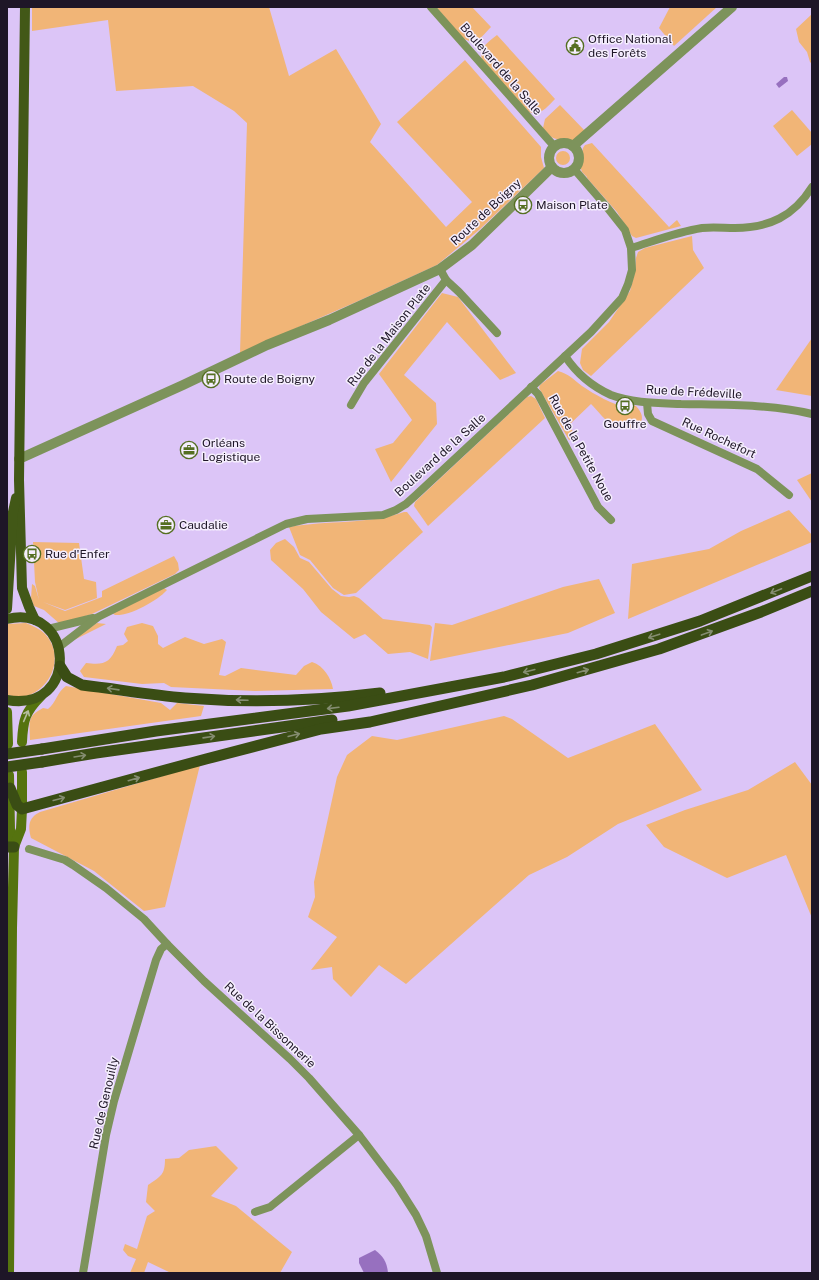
<svg xmlns="http://www.w3.org/2000/svg" width="819" height="1280" font-family="'Public Sans',sans-serif">
  <style>
    .green { fill: #f1b577 }
    .water { fill: #9770bf }
    .lines { fill: none; stroke-linecap: round; stroke-linejoin: round }
    .minor { stroke: #7d935b; stroke-width: 8 }
    .tertiary { stroke: #7d935b; stroke-width: 10 }
    .secondary { stroke: #55730f; stroke-width: 10 }
    .primary { stroke: #425817; stroke-width: 10 }
    .trunk { stroke: #3a4d14; stroke-width: 11 }
    .trunk-bridge { stroke: #3a4d14; stroke-width: 11 }
    .oneway { stroke: #858d71 }
    .oneway2 { stroke: #b5bd9e }
    .labels { text-anchor: middle; dominant-baseline: central; stroke-width: 3; stroke-linejoin: round; paint-order: stroke }
    .poi-label { font-size: 12px; fill: #1e1627; stroke: #f5eefd; text-anchor: start }
    .street-label { font-size: 12px; fill: #1e1627; stroke: #f5eefd }
  </style>
  <rect width="100%" height="100%" fill="#dcc5f7"/>
  <!-- green -->
  <g class="green">
    <polygon points="32,7 269,7 289,76 336,49 381,124 370,142 446,227 472,202 397,122 465,60 541,147 541,157 544,168 479,230 437,265 356,302 240,353 247,123 234,111 193,86 116,91 108,20 32,31"/>
    <path d="M 436,7 L 472,7 L 491,27 C 482,36 476,47 463,38 Z"/>
    <polygon points="670,7 717,7 674,46 659,28"/>
    <polygon points="812,14 812,64 810,62 807,52 799,42 796,29"/>
    <path d="M 497,35 L 555,99 C 547,107 541,116 529,112 L 482,60 C 479,48 488,42 497,35 Z"/>
    <path d="M 560,105 L 586,132 L 572,141 C 558,138 552,142 543,128 L 545,119 Z"/>
    <polygon points="792,110 812,133 812,144 797,156 773,126"/>
    <polygon points="592,143 669,227 677,220 681,226 636,238 632,236 617,212 587,178 587,177 582,172 580,166 583,148 585,145"/>
    <circle cx="563" cy="158" r="7"/>
    <polygon points="692,236 693,250 704,268 591,376 583,370 580,363 582,349 609,322 630,291 635,272 636,258 638,252 645,248"/>
    <polygon points="442,293 458,297 516,373 500,380 447,322 404,375 436,403 437,424 391,482 375,449 393,443 412,420 379,374"/>
    <polygon points="812,338 812,396 776,390"/>
    <path d="M 558,371 C 569,374 573,379 582,386 C 595,395 612,404 628,408 L 629,404 L 636,406 C 653,424 630,434 614,426 C 607,423 597,410 591,404 L 568,426 L 577,435 L 572,439 L 569,440 L 539,388 L 540,385 Z"/>
    <polygon points="531,396 536,399 545,418 428,526 414,506 415,502 527,397"/>
    <polygon points="812,473 812,502 797,480"/>
    <polygon points="789,510 812,535 812,542 628,619 632,564 709,549 741,531"/>
    <path d="M 404,512 L 407,512 L 423,532 L 356,593 L 344,595 L 333,588 L 310,560 L 300,555 L 289,527 C 327,520 367,525 404,512 Z"/>
    <polygon points="285,539 294,547 300,558 309,562 332,589 341,596 349,597 354,596 359,598 383,619 430,625 432,627 428,659 410,652 388,654 365,634 354,639 321,612 303,589 271,560 270,550 276,543"/>
    <polygon points="33,542 79,543 84,579 96,582 97,598 65,610 43,602 65,611 102,597 102,591 174,556 178,563 179,570 175,574 92,614 60,624 44,610 34,606 31,598 32,584 35,586 39,600 35,582"/>
    <polygon points="599,579 615,613 568,633 430,661 435,623 452,625 563,587"/>
    <path d="M 164,588 L 167,590 C 157,601 130,616 115,615 L 112,613 Z"/>
    <path d="M 26,623 C 33,626 40,629 45,634 C 65,655 52,689 26,696 C 20,698 13,696 7,695 L 7,624 Z"/>
    <polygon points="97,623 106,624 72,641 72,640"/>
    <path d="M 142,623 L 153,626 L 158,636 L 158,644 L 163,648 L 185,637 L 204,644 L 222,639 L 226,642 L 219,675 L 225,676 L 241,668 L 296,675 L 304,666 L 312,662 C 324,666 331,678 333,689 L 255,691 L 171,687 L 164,683 L 142,684 L 84,677 L 80,671 L 86,663 C 103,665 110,664 117,646 L 123,645 L 128,641 L 124,634 L 127,627 Z"/>
    <path d="M 66,686 L 161,703 L 170,710 L 177,703 L 204,706 L 201,716 L 30,740 C 30,722 26,717 43,708 L 48,709 C 56,703 57,692 66,686 Z"/>
    <polygon points="504,716 512,719 568,758 655,724 702,790 618,824 567,857 529,875 406,984 379,965 351,997 333,979 332,967 311,970 337,937 308,917 315,897 314,882 337,777 347,755 372,736 397,740"/>
    <polygon points="795,762 812,785 812,918 786,855 727,878 664,847 646,825 685,810 748,790"/>
    <path d="M 200,765 L 165,907 L 144,911 L 94,871 L 31,838 C 28,826 28,818 40,812 Z"/>
    <path d="M 216,1146 L 238,1168 L 211,1196 L 236,1206 L 292,1252 L 280,1273 L 171,1273 L 148,1262 L 144,1273 L 130,1273 L 136,1259 L 128,1256 L 123,1250 L 125,1244 L 137,1249 L 147,1216 L 155,1211 L 146,1202 L 148,1185 C 161,1176 165,1175 165,1159 L 179,1158 L 189,1150 Z"/>
  </g>
  <!-- water -->
  <g class="water">
    <polygon points="784,77 787,77 788,81 779,88 776,84"/>
    <path d="M 375,1250 C 383,1256 387,1262 388,1273 L 364,1273 L 359,1263 L 359,1258 Z"/>
  </g>
  <g class="lines">
    <!-- minor -->
    <g class="minor">
      <polyline points="431,7 554,146"/>
      <path d="M 631,248 C 654,241 677,232 702,228 C 713,227 724,228 735,228 C 769,228 794,216 812,187"/>
      <polyline points="440,269 446,280 459,292 497,333"/>
      <path d="M 565,356 C 577,374 591,386 611,395 C 632,403 659,403 681,404 C 724,405 770,404 812,414"/>
      <polyline points="531,387 538,394 598,507 611,520"/>
      <polyline points="647,403 648,414 652,421 757,469 789,495"/>
      <polyline points="351,405 364,383 446,280"/>
      <polyline points="48,629 93,618"/>
      <polyline points="59,647 98,617 286,524 307,519 383,515 396,510 406,504 416,495 591,332 622,298 628,284 632,270 631,248 625,230 606,206 574,169"/>
      <polyline points="29,849 65,860 73,865 106,888 144,919 167,944 204,981 290,1059 309,1078 359,1135 397,1185 416,1215 426,1236 437,1273"/>
      <polyline points="255,1212 270,1207 359,1135"/>
      <polyline points="83,1273 106,1135 114,1101 156,960 161,949 167,944"/>
    </g>
    <!-- tertiary -->
    <g class="tertiary">
      <circle cx="564" cy="158" r="15"/>
      <polyline points="573,146 732,7"/>
      <polyline points="19,459 183,385 267,345 329,320 440,269 472,245 552,167"/>
    </g>
    <!-- secondary -->
    <g class="secondary">
      <polyline points="7,712 8,744"/>
      <path d="M 22,742 C 23,720 25,712 41,696"/>
      <polyline points="9,775 10,830 14,847 12,928 9,1273"/>
      <polyline points="14,847 21,829 22,809 22,772"/>
    </g>
    <!-- primary -->
    <g class="primary">
      <polyline points="25,7 19,480 22,588 29,607 35,620"/>
      <polyline points="7,609 13,512 16,498"/>
      <path d="M 7,619 C 75,603 80,713 7,700"/>
    </g>
    <!-- trunk -->
    <g class="trunk">
      <path d="M 60,666 L 67,677 L 82,685 C 116,689 151,695 185,698 C 250,703 316,701 380,693"/>
      <polyline points="42,749 156,731 348,706 504,677 596,654 700,621 812,576"/>
      <polyline points="42,762 96,753 332,720"/>
      <polyline points="10,788 17,805 22,809 206,759 321,729 370,722 532,685 659,649 761,612 812,591"/>
      <polyline points="7,847 14,847"/>
    </g>
    <!-- trunk-bridge -->
    <g class="trunk-bridge">
      <polyline points="7,754 42,749"/>
      <polyline points="7,767 42,762"/>
    </g>
  </g>
  <!-- one-way arrows -->
  <defs><path id="oneway-shaft" d="M-6 0H5M1.5-3L5.5 0L1.5 3" fill="none" stroke-width="1.6" stroke-linecap="round" stroke-linejoin="round"/></defs>
  <g class="oneway">
    <use href="#oneway-shaft" transform="translate(776 591) rotate(158)"/>
    <use href="#oneway-shaft" transform="translate(707 633) rotate(-20)"/>
    <use href="#oneway-shaft" transform="translate(654 636) rotate(162)"/>
    <use href="#oneway-shaft" transform="translate(529 671) rotate(166)"/>
    <use href="#oneway-shaft" transform="translate(583 671) rotate(-16)"/>
    <use href="#oneway-shaft" transform="translate(113 689) rotate(-172)"/>
    <use href="#oneway-shaft" transform="translate(242 700) rotate(-178)"/>
    <use href="#oneway-shaft" transform="translate(333 708) rotate(173)"/>
    <use href="#oneway-shaft" transform="translate(294 735) rotate(-14)"/>
    <use href="#oneway-shaft" transform="translate(209 737) rotate(-8)"/>
    <use href="#oneway-shaft" transform="translate(80 756) rotate(-9)"/>
    <use href="#oneway-shaft" transform="translate(134 779) rotate(-16)"/>
    <use href="#oneway-shaft" transform="translate(59 799) rotate(-15)"/>
  </g>
  <use class="oneway2" href="#oneway-shaft" transform="translate(26 716) rotate(-67)"/>
  <!-- icons -->
  <defs>
    <symbol id="civic-ring" viewBox="-11 -11 22 22"><circle r="9.5" fill="#f5eefd" stroke="#556f22" stroke-width="1.5"/><path d="M-.6-6.5H3V-4.5H.6V-3L4-1V1h2V6H-6V1h2V-1L-.6-3ZM-1.2 2.5V6h2.4V2.5Z" fill="#556f22"/></symbol>
    <symbol id="bus-ring" viewBox="-11 -11 22 22"><circle r="9.5" fill="#f5eefd" stroke="#556f22" stroke-width="1.5"/><path d="M-5-6H5V4H4V6H2V4H-2V6H-4V4H-5ZM-3.5-4V0h7V-4ZM-3.5 1.2v1.5H-2V1.2ZM2 1.2v1.5H3.5V1.2Z" fill="#556f22"/></symbol>
    <symbol id="office-ring" viewBox="-11 -11 22 22"><circle r="9.5" fill="#f5eefd" stroke="#556f22" stroke-width="1.5"/><path d="M-6-3h4V-5.5h4V-3h4V5H-6ZM-1-4.5V-3h2v-1.5ZM-6 0V1H6V0Z" fill="#556f22"/></symbol>
  </defs>
  <g fill-rule="evenodd">
    <use href="#civic-ring" x="565" y="36" width="20" height="20"/>
    <use href="#bus-ring" x="513" y="195" width="20" height="20"/>
    <use href="#bus-ring" x="201" y="369" width="20" height="20"/>
    <use href="#bus-ring" x="615" y="396" width="20" height="20"/>
    <use href="#office-ring" x="179" y="440" width="20" height="20"/>
    <use href="#office-ring" x="156" y="515" width="20" height="20"/>
    <use href="#bus-ring" x="22" y="544" width="20" height="20"/>
  </g>
  <g class="labels">
    <!-- poi labels -->
    <g class="poi-label">
      <text x="588" y="39">Office National<tspan x="588" dy="14">des Forêts</tspan></text>
      <text x="536" y="205">Maison Plate</text>
      <text x="224" y="379">Route de Boigny</text>
      <text x="625" y="424" text-anchor="middle">Gouffre</text>
      <text x="202" y="443">Orléans<tspan x="202" dy="14">Logistique</tspan></text>
      <text x="179" y="525">Caudalie</text>
      <text x="45" y="554">Rue d'Enfer</text>
    </g>
    <!-- street labels -->
    <g class="street-label">
      <text transform="translate(501 69) rotate(49)">Boulevard de la Salle</text>
      <text transform="translate(486 212) rotate(-43)">Route de Boigny</text>
      <text transform="translate(389 335) rotate(-52)">Rue de la Maison Plate</text>
      <text transform="translate(694 392) rotate(3)">Rue de Frédeville</text>
      <text transform="translate(719 438) rotate(25)">Rue Rochefort</text>
      <text transform="translate(581 448) rotate(61)">Rue de la Petite Noue</text>
      <text transform="translate(440 455) rotate(-42)">Boulevard de la Salle</text>
      <text transform="translate(270 1025) rotate(43)">Rue de la Bissonnerie</text>
      <text transform="translate(104 1103) rotate(-77)">Rue de Genouilly</text>
    </g>
  </g>
  <!-- border -->
  <rect width="819" height="1280" fill="none" stroke="#1e1627" stroke-width="16"/>
</svg>
